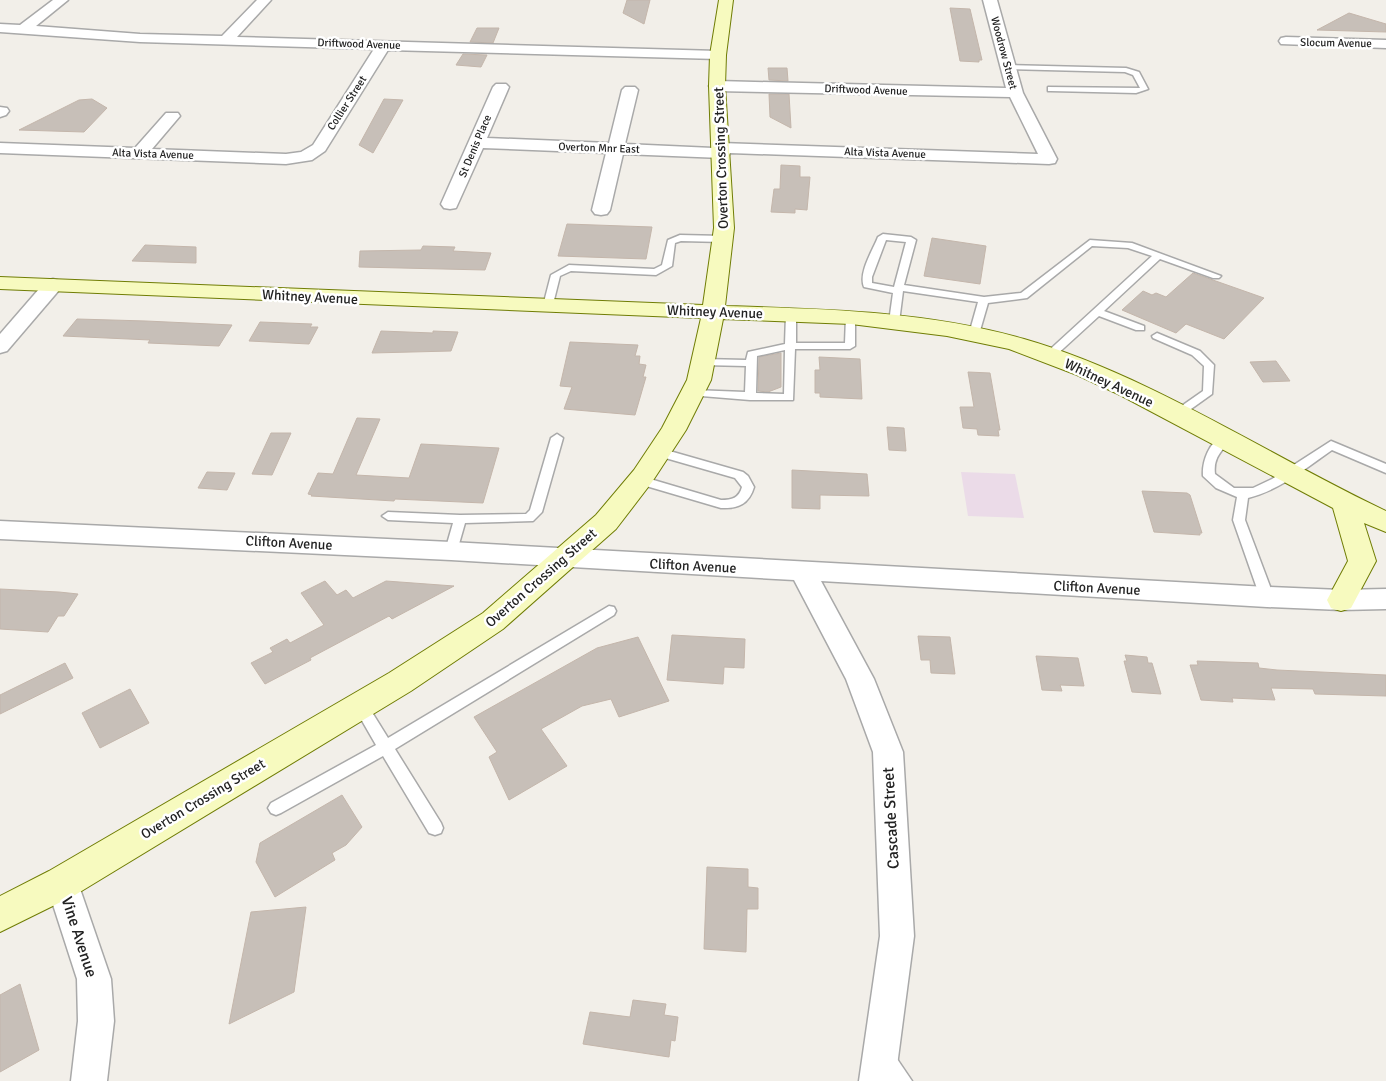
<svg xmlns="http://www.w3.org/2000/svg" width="1386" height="1081" font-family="Signika,sans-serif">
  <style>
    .industrial { fill: #ebdbe8 }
    .building { fill: #c7bfb8; stroke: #c4b6ab }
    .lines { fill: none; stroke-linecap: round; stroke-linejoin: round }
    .service-casing { stroke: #a9a9a9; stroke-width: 3 }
    .minor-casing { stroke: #a9a9a9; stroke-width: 3 }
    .secondary-casing { stroke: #707d05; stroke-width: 2 }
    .service { fill: #fff; fill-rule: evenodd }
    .minor { fill: #fff; fill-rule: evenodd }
    .secondary { fill: #f7fabf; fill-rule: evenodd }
    .labels { text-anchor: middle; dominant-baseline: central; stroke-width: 5; stroke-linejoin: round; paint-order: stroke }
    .far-street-label { font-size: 11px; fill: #222; stroke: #fff }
    .street-label { font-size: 14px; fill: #222; stroke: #fff }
    .near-street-label { font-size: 16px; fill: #222; stroke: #fff }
  </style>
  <rect width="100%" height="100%" fill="#f2efe9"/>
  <!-- industrial -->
  <polygon class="industrial" points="961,472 1015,474 1024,518 968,516"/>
  <!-- building -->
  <g class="building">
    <polygon points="627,0 650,0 644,24 623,13"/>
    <polygon points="950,8 970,9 982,60 979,60 979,62 960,61"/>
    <polygon points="1349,13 1386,24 1386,32 1317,30"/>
    <polygon points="477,28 499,28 493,43 470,42"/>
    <polygon points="463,54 487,55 481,67 456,65"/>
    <polygon points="768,68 787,68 788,81 769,80"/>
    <polygon points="769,94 789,94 791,128 770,117"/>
    <polygon points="92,99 107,108 84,132 19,130 79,100"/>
    <polygon points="384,99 403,100 373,153 359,145"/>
    <polygon points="781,165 800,166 800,177 810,177 807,210 795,209 795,213 771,212 774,189 780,189"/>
    <polygon points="567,224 652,227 646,259 558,256"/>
    <polygon points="932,238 986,246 980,284 924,276"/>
    <polygon points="145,245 196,247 196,263 132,261"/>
    <polygon points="423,246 455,247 453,251 491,253 485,270 359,267 360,251 421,250"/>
    <polygon points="1193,273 1264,298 1224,339 1186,324 1176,333 1122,310 1143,291 1152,295 1156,293 1166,297"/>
    <polygon points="77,319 146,321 232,325 219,346 148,343 150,340 63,336"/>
    <polygon points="260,322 312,324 310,327 318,327 309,344 249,341"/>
    <polygon points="381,331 433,333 433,331 458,332 451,351 372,353"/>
    <polygon points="570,342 638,345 635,356 640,356 639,364 646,365 643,377 646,377 635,415 564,409 572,387 560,386"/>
    <polygon points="781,353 781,387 768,392 758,391 759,357"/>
    <polygon points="819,357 860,359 862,399 820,397 820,393 815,393 815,370 820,370"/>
    <polygon points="1276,361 1290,381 1263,382 1250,362"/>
    <polygon points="968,372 990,373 1000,430 998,430 999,436 978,435 977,429 963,428 960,407 974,407"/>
    <polygon points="357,418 380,419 356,475 409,478 421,444 499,448 483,503 395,499 394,501 311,496 312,495 308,494 318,473 333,474"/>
    <polygon points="887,427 904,428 906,451 889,450"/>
    <polygon points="271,433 291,433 272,475 252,474"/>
    <polygon points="792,470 867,474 869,496 820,495 820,509 792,508"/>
    <polygon points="207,472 235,473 227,490 198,488"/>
    <polygon points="1142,491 1187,493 1190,495 1202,533 1200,533 1200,535 1154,532"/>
    <polygon points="325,581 337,595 346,590 353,598 386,581 454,586 392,619 389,616 310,658 311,660 265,684 251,663 273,652 270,648 287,639 290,643 324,625 301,593"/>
    <polygon points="0,589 59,592 78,594 64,616 58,616 48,632 0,629"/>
    <polygon points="672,635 745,639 744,668 724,667 723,684 667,680"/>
    <polygon points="918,636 950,637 955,674 931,673 930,660 921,660"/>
    <polygon points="638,637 669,701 619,717 611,699 582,706 541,729 567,766 509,800 489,757 497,752 474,717 597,648"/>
    <polygon points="1125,655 1147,657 1148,663 1152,663 1161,694 1132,692 1124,661 1127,661"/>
    <polygon points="1036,656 1078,658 1084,686 1060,685 1062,691 1042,690"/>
    <polygon points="1197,661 1258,663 1259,668 1277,670 1386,675 1386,696 1315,694 1313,689 1271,688 1275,700 1232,698 1233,702 1201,700 1190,665 1198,665"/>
    <polygon points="65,663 73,678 0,714 0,695"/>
    <polygon points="130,689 149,723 100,748 82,713"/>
    <polygon points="342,795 362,827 346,845 332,853 335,860 275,897 256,862 260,843"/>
    <polygon points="707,867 748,869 748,887 758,888 758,909 747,909 746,952 704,949"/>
    <polygon points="306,907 294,992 229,1024 251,912"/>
    <polygon points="20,984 39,1050 0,1072 0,995"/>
    <polygon points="633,1000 666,1004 664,1015 678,1017 675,1041 671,1040 669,1057 583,1044 590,1012 630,1017"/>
  </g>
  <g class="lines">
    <defs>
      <g id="service">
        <polygon points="1005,65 1126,68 1139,72 1148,89 1136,93 1051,91 1048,91 1048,87 1140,88 1133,75 1125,72 1008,69 1005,69"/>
        <path d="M 883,234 L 911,237 L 916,240 L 904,285 L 984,297 L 1021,293 L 1090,240 L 1132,243 L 1221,276 L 1219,278 L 1213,278 L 1160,259 L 1104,311 L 1144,326 L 1144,330 L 1136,330 L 1099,316 L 1053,358 L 1045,358 L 1044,356 L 1045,354 L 1152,256 L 1128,248 L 1092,246 L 1027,298 L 988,303 L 979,334 L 974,337 L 969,334 L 978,302 L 903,291 L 899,322 L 898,324 L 890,324 L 889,322 L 893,293 L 864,287 C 858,273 873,250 878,237 ZM 886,240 L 906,242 L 894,287 L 872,283 L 872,277 Z"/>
        <polygon points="680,235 723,236 728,239 723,242 681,241 675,243 672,266 656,275 571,271 560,276 552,308 548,309 543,306 551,275 569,265 654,269 662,265 668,240"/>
        <path d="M 791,312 L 796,315 L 796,343 L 845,343 L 846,317 L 847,315 L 855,315 L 855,346 L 850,349 L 795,349 L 793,400 L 750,400 L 689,395 L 688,393 L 693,390 L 745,392 L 746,366 L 703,365 L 698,362 L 703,359 L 746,360 L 748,352 L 785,344 L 786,315 ZM 785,350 L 784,394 L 756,393 L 757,356 Z"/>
        <polygon points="1157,333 1200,351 1214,365 1212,394 1177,419 1171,415 1173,412 1203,391 1204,366 1192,355 1153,338 1152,336"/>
        <polygon points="557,434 563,438 542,512 533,521 465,523 457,551 455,554 447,554 445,551 453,523 388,520 382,516 388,512 460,515 526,514 530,510 551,438"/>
        <path d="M 1224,436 L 1230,440 C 1221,452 1213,458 1215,474 L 1234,488 L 1253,488 L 1272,479 L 1331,441 L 1386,464 L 1386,473 L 1332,450 C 1306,468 1280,490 1248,498 L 1245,520 L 1274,597 L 1272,601 L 1262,601 L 1260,597 L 1233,520 L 1237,497 L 1216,488 L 1203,476 C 1202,462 1209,441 1224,436 Z"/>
        <path d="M 659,448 L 743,472 L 748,476 L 754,487 C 749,504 738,509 721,508 L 636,483 L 634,480 L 636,477 L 640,476 L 721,500 C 732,500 739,498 742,487 L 735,478 L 655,455 L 653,452 L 655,449 Z"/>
        <polygon points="609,606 614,607 616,611 614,615 395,749 441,823 443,828 441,833 435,835 429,833 383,756 281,813 276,815 271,813 268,808 271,803 376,745 353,705 355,701 360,699 365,701 388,738"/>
        <polygon points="887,1050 893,1053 912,1081 892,1081 878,1059 881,1053"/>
      </g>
      <g id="minor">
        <polygon points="53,0 68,0 36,26 140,34 222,36 257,0 271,0 237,37 718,51 723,52 725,55 723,58 718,59 388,50 325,151 312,160 286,164 0,153 0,143 135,148 166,113 178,113 180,116 152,149 286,154 301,152 313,145 374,49 140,42 0,32 0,24 20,25"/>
        <polygon points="983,0 997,0 1023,93 1057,159 1055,163 1049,164 730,153 728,157 722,158 623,154 610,210 607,214 601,215 595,214 592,210 606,153 483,148 456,208 450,209 444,208 441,204 493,87 496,84 506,84 509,87 487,138 609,143 622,90 625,87 635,87 638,90 625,144 713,148 715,145 721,143 1038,154 1010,97 717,91 712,89 709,86 712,83 717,81 1006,88"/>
        <polygon points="1286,37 1386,40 1386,48 1281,44 1279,41 1281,38"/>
        <polygon points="0,107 7,108 9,111 6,115 0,117"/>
        <polygon points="53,279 60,281 63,285 60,289 7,351 0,353 0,334 46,281"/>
        <polygon points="0,521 451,542 1267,587 1341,590 1386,589 1386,609 1341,610 1267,607 821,581 874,679 903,752 914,936 895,1081 859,1081 880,936 873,752 846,679 794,580 451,560 0,539"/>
        <polygon points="62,868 73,872 78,883 111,979 114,1021 107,1081 71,1081 78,1021 77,979 46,883 51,872"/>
      </g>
      <path id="secondary" d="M 719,0 L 733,0 L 726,55 L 725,86 L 734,228 L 725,306 C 825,309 927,311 1024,339 C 1149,375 1268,455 1386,511 L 1386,532 L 1364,523 L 1376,561 L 1351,608 L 1341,611 L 1331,608 L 1327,600 L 1348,561 L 1333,508 L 1120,395 L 1077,375 L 1009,349 L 947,336 L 851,324 L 723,319 L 711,380 L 686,430 L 652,482 L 616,529 L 503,629 L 411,691 L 75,895 L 0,932 L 0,896 L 49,871 L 389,673 L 483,613 L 596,515 L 634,470 L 662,428 L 687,380 L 701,318 L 0,289 L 0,277 L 703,305 L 714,228 L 709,86 L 710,55 Z"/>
    </defs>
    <!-- service casing -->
    <use href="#service" class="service-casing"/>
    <!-- minor casing -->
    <use href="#minor" class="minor-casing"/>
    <!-- secondary casing -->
    <use href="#secondary" class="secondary-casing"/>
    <!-- service -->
    <use href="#service" class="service"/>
    <!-- minor -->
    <use href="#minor" class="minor"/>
    <!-- secondary -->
    <use href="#secondary" class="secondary"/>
  </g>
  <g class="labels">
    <!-- far-street labels -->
    <g class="far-street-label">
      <text transform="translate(1336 43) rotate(1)">Slocum Avenue</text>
      <text transform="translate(359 44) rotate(2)">Driftwood Avenue</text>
      <text transform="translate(1004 53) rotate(75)">Woodrow Street</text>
      <text transform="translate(866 90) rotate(2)">Driftwood Avenue</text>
      <text transform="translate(347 103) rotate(-57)">Collier Street</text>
      <text transform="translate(475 146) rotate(-67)">St Denis Place</text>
      <text transform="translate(599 148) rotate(2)">Overton Mnr East</text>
      <text transform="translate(885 153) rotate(2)">Alta Vista Avenue</text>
      <text transform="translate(153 154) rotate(2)">Alta Vista Avenue</text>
    </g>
    <!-- street labels -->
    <g class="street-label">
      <text transform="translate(721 158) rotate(-92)">Overton Crossing Street</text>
      <text transform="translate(310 297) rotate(3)">Whitney Avenue</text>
      <text transform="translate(715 312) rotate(2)">Whitney Avenue</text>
      <text transform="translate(1109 383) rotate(25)">Whitney Avenue</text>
      <text transform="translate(289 543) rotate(3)">Clifton Avenue</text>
      <text transform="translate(693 566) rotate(3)">Clifton Avenue</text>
      <text transform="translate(541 578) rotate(-41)">Overton Crossing Street</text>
      <text transform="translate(1097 588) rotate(3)">Clifton Avenue</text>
      <text transform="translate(203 799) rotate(-31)">Overton Crossing Street</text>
    </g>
    <!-- near-street labels -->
    <g class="near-street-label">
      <text transform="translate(891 818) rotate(-93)">Cascade Street</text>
      <text transform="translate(79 937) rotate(72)">Vine Avenue</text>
    </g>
  </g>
</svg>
